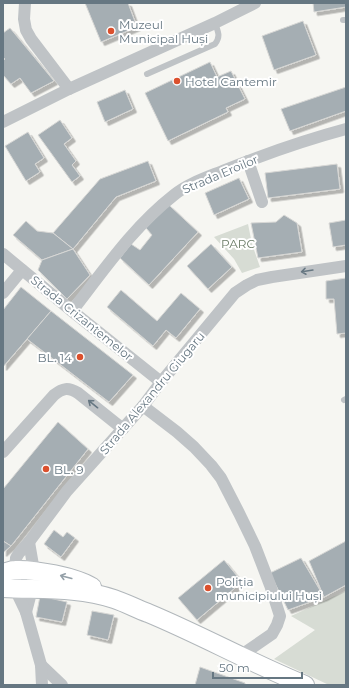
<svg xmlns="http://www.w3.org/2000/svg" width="349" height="688" font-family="Montserrat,sans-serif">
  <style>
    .green { fill: #d7dcd4 }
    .building { fill: #a5aeb3; stroke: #d7d7d5; filter: url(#shadow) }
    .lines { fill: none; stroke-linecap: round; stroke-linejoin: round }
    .secondary-casing { stroke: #b1b7bb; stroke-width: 20 }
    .lane { stroke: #bfc3c6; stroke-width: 6 }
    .street { stroke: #bfc3c6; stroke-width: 12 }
    .secondary { stroke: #fff; stroke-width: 18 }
    .oneway { stroke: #667782 }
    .oneway2 { stroke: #94a0a8 }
    .poi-dot { fill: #db502d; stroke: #fff; stroke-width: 1.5 }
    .labels { text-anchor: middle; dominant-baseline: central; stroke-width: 4; stroke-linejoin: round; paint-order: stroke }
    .poi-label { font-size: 12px; fill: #667782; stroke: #fff; text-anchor: start }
    .street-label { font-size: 12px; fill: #667782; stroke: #fff }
    .park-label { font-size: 12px; fill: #697a65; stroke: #fff }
  </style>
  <defs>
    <filter id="shadow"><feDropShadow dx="3.5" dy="3.5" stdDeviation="0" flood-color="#0004"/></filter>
  </defs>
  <rect width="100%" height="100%" fill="#f6f6f2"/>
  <!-- green -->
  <g class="green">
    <polygon points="248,224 252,244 260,267 242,273 234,259 214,237"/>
    <polygon points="346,591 346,685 329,685 274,659 315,630 291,616"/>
  </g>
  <!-- building -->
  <g class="building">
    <polygon points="85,3 128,3 137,27 101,42"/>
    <polygon points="313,3 346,3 346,7 314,12"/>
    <polygon points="303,21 316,55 274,70 262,36"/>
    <polygon points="10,28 54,81 31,93 20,78 11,84 3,75 3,61 5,59 3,57 3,33"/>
    <polygon points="210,62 217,77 231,71 245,99 226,108 228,112 168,141 145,93"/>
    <polygon points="346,87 346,111 290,131 281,109"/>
    <polygon points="125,90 133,109 105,122 97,102"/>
    <polygon points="60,120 72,138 64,144 76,161 72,165 80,176 72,182 38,135"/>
    <polygon points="28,132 44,158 35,164 40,172 26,181 5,146"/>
    <polygon points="148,161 156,181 116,197 73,249 53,233 100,179"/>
    <polygon points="337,164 340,189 268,198 265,173"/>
    <polygon points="239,178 249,199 214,215 205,193"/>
    <polygon points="169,205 198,232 149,285 120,258 131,244 140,250 152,235 146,228"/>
    <polygon points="284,215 297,223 302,252 258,258 251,223 276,222"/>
    <polygon points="346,220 346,245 333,247 329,223"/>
    <polygon points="26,221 37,231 53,233 73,249 42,260 13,235"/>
    <polygon points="211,244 232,267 208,289 187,266"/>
    <polygon points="73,249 90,275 67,299 38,270 42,260"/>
    <polygon points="346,278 346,333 337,334 334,299 326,299 326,281"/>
    <polygon points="21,287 51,311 3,367 3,310"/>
    <polygon points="121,290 157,321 181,293 200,309 176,338 166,330 153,346 107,307"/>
    <polygon points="51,311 133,375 109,402 27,339"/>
    <polygon points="58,422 88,449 11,546 3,541 3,489"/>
    <polygon points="54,530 63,537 67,532 75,538 61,557 44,544"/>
    <polygon points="3,541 11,546 3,553"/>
    <polygon points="346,541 346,585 324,597 309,561"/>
    <polygon points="301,558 324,597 288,610 270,573"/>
    <polygon points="224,560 242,582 197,620 178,598"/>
    <polygon points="40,596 67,602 62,622 36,617"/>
    <polygon points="92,611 114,615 108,640 87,635"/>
    <polygon points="200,667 245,683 245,685 195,685"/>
  </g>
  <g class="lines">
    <defs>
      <g id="secondary">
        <path d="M 3,573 C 7,572 11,570 15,570 C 34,569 76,577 92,587"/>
        <path d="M 3,588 C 40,590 78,587 114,599 C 126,603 137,609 148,613 C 201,635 251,663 305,685"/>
      </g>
    </defs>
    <!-- secondary casing -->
    <use href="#secondary" class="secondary-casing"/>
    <!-- lane -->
    <g class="lane">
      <polyline points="343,20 346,20"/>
      <path d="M 147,74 L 215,44 C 221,36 218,32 215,23"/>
      <polyline points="344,400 346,399"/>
    </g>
    <!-- street -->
    <g class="street">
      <polyline points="25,3 24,19 26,30 31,39 69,89"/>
      <polyline points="3,122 69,89 215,23 255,3"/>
      <polyline points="248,161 262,202"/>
      <polyline points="3,254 72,311 161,382"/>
      <polyline points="3,293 22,270"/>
      <path d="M 72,311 C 104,270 133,227 174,195 C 189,183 208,177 225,170 C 265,154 305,140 346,129"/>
      <polyline points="143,406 177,432 194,447 211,465 221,478 239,513 255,546 270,585 280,616 277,625 272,634 240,656"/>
      <path d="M 3,452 L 54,395 C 63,388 68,387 78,393 L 123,429"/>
      <polyline points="26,612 32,589 34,571 29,542"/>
      <polyline points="41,665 62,685"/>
      <polyline points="42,685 41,665 26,612 15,589 15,570 16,558 19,553 29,542 67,491 143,406 161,382 235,293 247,285 257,280 272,277 346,266"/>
    </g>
    <!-- secondary -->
    <use href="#secondary" class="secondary"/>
  </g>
  <!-- one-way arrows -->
  <defs><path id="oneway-shaft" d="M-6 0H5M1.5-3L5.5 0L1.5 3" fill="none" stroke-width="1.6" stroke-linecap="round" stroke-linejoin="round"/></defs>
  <g class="oneway">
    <use href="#oneway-shaft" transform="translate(307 271) rotate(171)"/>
    <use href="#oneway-shaft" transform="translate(93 404) rotate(-141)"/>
  </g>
  <use class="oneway2" href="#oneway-shaft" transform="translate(66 577) rotate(-165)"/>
  <!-- markers -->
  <g class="poi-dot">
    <circle cx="111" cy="31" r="4"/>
    <circle cx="177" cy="81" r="4"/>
    <circle cx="80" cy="357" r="4"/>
    <circle cx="46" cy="469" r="4"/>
    <circle cx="208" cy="588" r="4"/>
  </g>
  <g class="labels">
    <!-- poi labels -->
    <g class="poi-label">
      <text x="119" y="24">Muzeul<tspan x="119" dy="14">Municipal Huși</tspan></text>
      <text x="185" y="81">Hotel Cantemir</text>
      <text x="72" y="357" text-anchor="end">BL. 14</text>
      <text x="54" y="469">BL. 9</text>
      <text x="216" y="581">Poliția<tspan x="216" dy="14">municipiului Huși</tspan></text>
    </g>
    <!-- street labels -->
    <g class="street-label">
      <text transform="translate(220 174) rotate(-23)">Strada Eroilor</text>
      <text transform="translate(82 318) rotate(39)">Strada Crizantemelor</text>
      <text transform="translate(152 393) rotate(-50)">Strada Alexandru Giugaru</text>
    </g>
    <!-- park labels -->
    <g class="park-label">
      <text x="238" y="243">PARC</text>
    </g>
  </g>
  <!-- border -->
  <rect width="349" height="688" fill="none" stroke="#667782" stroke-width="8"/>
  <!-- scale -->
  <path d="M213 672v6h89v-6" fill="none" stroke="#667782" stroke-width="2"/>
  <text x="219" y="672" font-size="12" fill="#667782" stroke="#ffffff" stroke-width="3" paint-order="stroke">50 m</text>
</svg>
